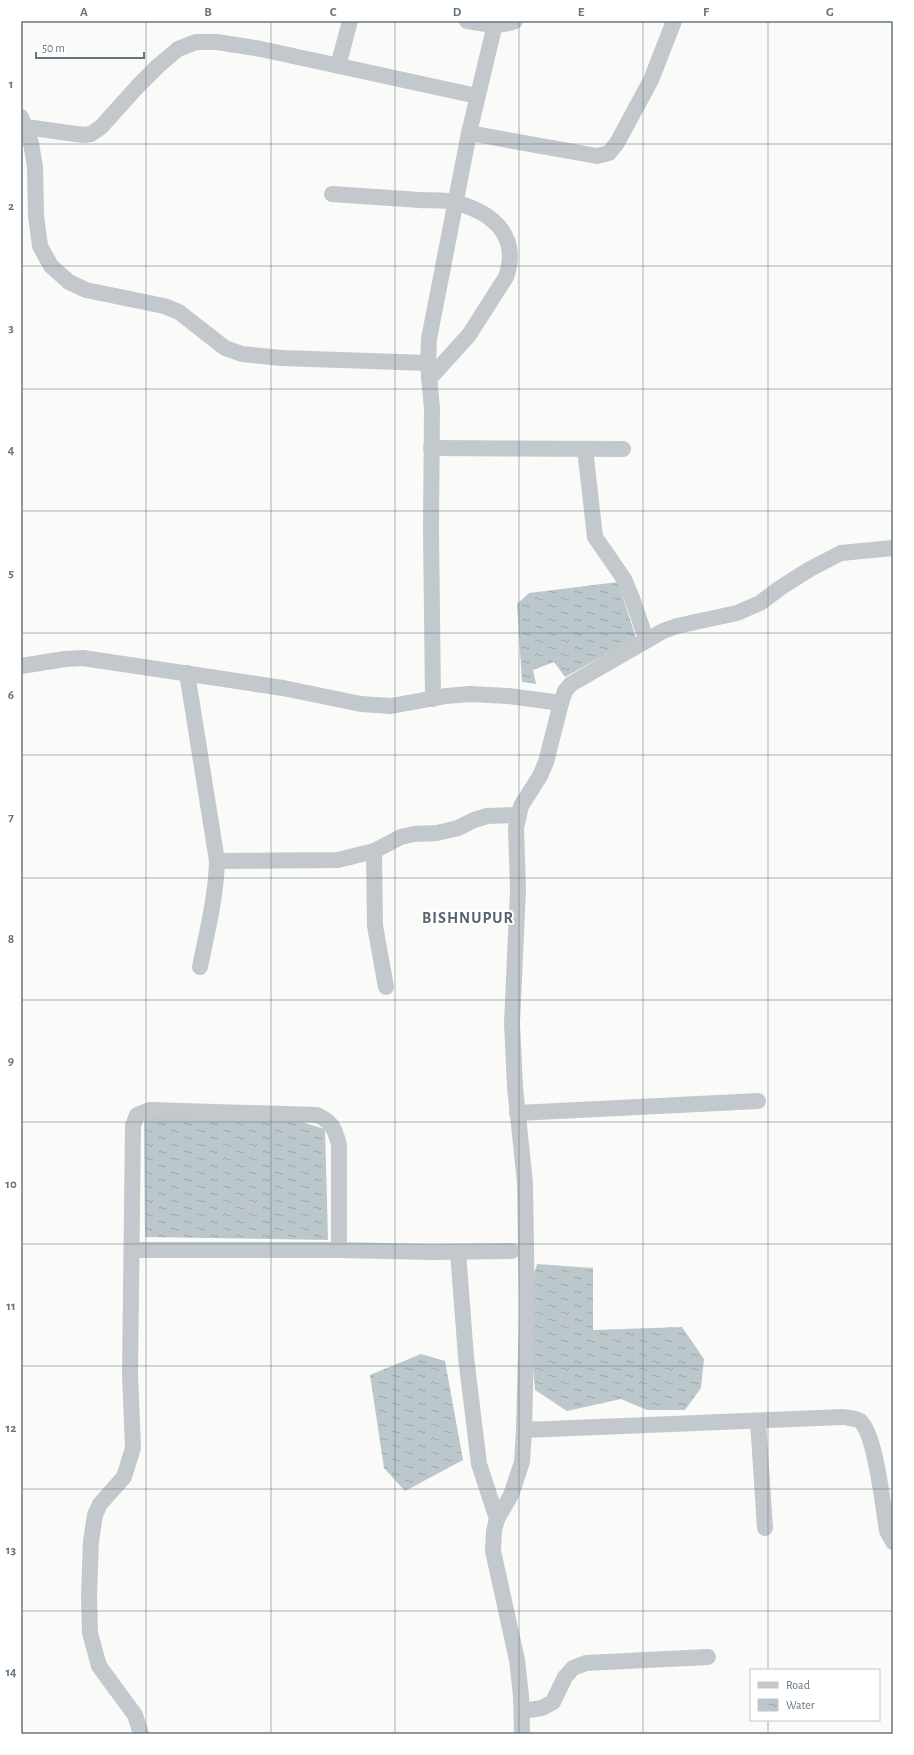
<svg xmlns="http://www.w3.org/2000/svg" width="914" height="1755" font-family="'Alegreya Sans',sans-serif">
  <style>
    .water { fill: url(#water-ripples) }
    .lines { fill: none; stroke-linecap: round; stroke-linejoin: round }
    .minor { stroke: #c3c8cc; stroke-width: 16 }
    .grid { fill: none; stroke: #657683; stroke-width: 1; stroke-opacity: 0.55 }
    .labels { text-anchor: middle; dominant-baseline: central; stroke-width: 4; stroke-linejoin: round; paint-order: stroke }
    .district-label { font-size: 16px; font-weight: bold; letter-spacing: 1px; fill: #57646e; stroke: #fff }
    .neatline { fill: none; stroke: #657683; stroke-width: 1.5 }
    .grid-label { font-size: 13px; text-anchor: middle; font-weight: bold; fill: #657683 }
  </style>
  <defs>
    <pattern id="water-ripples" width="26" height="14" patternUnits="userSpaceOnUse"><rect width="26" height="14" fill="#bbc7cb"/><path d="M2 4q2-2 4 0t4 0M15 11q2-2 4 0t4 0" fill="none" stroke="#9ca6aa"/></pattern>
  </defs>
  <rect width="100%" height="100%" fill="#fafaf8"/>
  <!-- water -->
  <g class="water">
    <polygon points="618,582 636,638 565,677 554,662 533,670 536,684 522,682 517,604 529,593"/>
    <polygon points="144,1114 281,1116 325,1129 328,1240 145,1237"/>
    <polygon points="537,1264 593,1268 593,1330 682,1327 704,1359 701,1388 685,1410 647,1410 621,1399 567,1411 535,1390 527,1300"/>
    <polygon points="421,1354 445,1361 463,1460 405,1491 384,1468 370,1375"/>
  </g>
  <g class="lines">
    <!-- minor -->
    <g class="minor">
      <path d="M 467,21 C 483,24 500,27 515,21"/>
      <polyline points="338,66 350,21"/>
      <polyline points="21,117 31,143 35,167 36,216 40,246 51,266 69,282 86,290 164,306 179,312 225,348 242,354 282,358 428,363"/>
      <polyline points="26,127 83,135 91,134 101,127 138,86 158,66 178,49 196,42 217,42 261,49 477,96"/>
      <polyline points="469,133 597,156 609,153 617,143 651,80 674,21"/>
      <path d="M 332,194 C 361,196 391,198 420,200 C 432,201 446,199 457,203 C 494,213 520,237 506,277 L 469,335 L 429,379"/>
      <polyline points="431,448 623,449"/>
      <polyline points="585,449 595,537 624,579 632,598 646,639"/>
      <polyline points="21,666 65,659 83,658 283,688 361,704 391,706 446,696 470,694 508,696 561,703"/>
      <path d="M 187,673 L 217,861 C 216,897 207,932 200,967"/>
      <polyline points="433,699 431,530 432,409 428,363 429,339 469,133 495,24"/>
      <polyline points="374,851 375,926 386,987"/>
      <polyline points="217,861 338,860 374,851 401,837 414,834 437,833 458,828 474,820 487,816 519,815"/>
      <polyline points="517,1113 758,1101"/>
      <polyline points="133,1250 339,1250"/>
      <polyline points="458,1252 466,1357 479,1464 497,1519"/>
      <polyline points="758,1421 765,1528"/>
      <path d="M 524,1430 L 843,1417 C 848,1418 856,1418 860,1421 C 876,1434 883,1508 887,1531 L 893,1542"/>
      <polyline points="522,1711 542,1708 553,1702 565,1677 573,1668 586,1663 708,1657"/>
      <path d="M 141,1734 L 135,1715 L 99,1666 L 90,1633 L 89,1596 L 91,1541 L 95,1515 L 100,1504 L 124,1477 L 133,1448 L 130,1375 L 133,1126 L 137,1115 L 150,1110 L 317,1115 C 333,1122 335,1130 339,1145 L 339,1250 L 433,1252 L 512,1251"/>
      <polyline points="522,1734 521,1696 517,1660 493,1551 494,1531 497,1519 511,1495 522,1462 524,1430 527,1311 525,1183 515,1087 512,1023 518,890 516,828 521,806 540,776 546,762 561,703 565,691 571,684 663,631 677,626 737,613 760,603 780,588 810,569 841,553 893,548"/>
    </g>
  </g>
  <!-- grid -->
  <path class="grid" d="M 146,21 L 146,1734M 271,21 L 271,1734M 395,21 L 395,1734M 519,21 L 519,1734M 643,21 L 643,1734M 768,21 L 768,1670M 21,144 L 893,144M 21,266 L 893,266M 21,389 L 893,389M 21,511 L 893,511M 21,633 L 893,633M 21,755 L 893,755M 21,878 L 893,878M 21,1000 L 893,1000M 21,1122 L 893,1122M 21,1244 L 893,1244M 21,1366 L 893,1366M 21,1489 L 893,1489M 21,1611 L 893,1611M 768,1720 L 768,1734"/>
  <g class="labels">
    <!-- district labels -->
    <g class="district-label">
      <text x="468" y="918">BISHNUPUR</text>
    </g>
  </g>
  <!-- border -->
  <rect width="914" height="1755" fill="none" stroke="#ffffff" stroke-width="44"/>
  <!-- legend -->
  <rect x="750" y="1669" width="130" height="52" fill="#ffffff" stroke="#c1c8cd"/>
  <rect x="758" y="1682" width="20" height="6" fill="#c3c8cc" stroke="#c1c8cd"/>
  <text x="786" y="1689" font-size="12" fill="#657683">Road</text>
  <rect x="758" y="1699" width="20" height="12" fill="url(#water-ripples)" stroke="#c1c8cd"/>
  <text x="786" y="1709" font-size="12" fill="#657683">Water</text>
  <!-- scale -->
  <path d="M36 52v6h108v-6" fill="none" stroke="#657683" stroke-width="2"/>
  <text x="42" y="52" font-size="12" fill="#657683" stroke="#ffffff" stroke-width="3" paint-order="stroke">50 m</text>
  <rect x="22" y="22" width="870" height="1711" class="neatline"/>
  <g class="grid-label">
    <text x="84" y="16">A</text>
    <text x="208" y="16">B</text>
    <text x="333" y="16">C</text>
    <text x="457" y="16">D</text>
    <text x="581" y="16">E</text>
    <text x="706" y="16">F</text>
    <text x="830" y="16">G</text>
    <text x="11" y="88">1</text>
    <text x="11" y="210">2</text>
    <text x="11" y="332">3</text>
    <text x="11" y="454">4</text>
    <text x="11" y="577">5</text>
    <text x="11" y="699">6</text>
    <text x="11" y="821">7</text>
    <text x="11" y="943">8</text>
    <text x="11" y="1065">9</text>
    <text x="11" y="1188">10</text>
    <text x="11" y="1310">11</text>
    <text x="11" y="1432">12</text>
    <text x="11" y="1554">13</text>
    <text x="11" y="1676">14</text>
  </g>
</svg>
